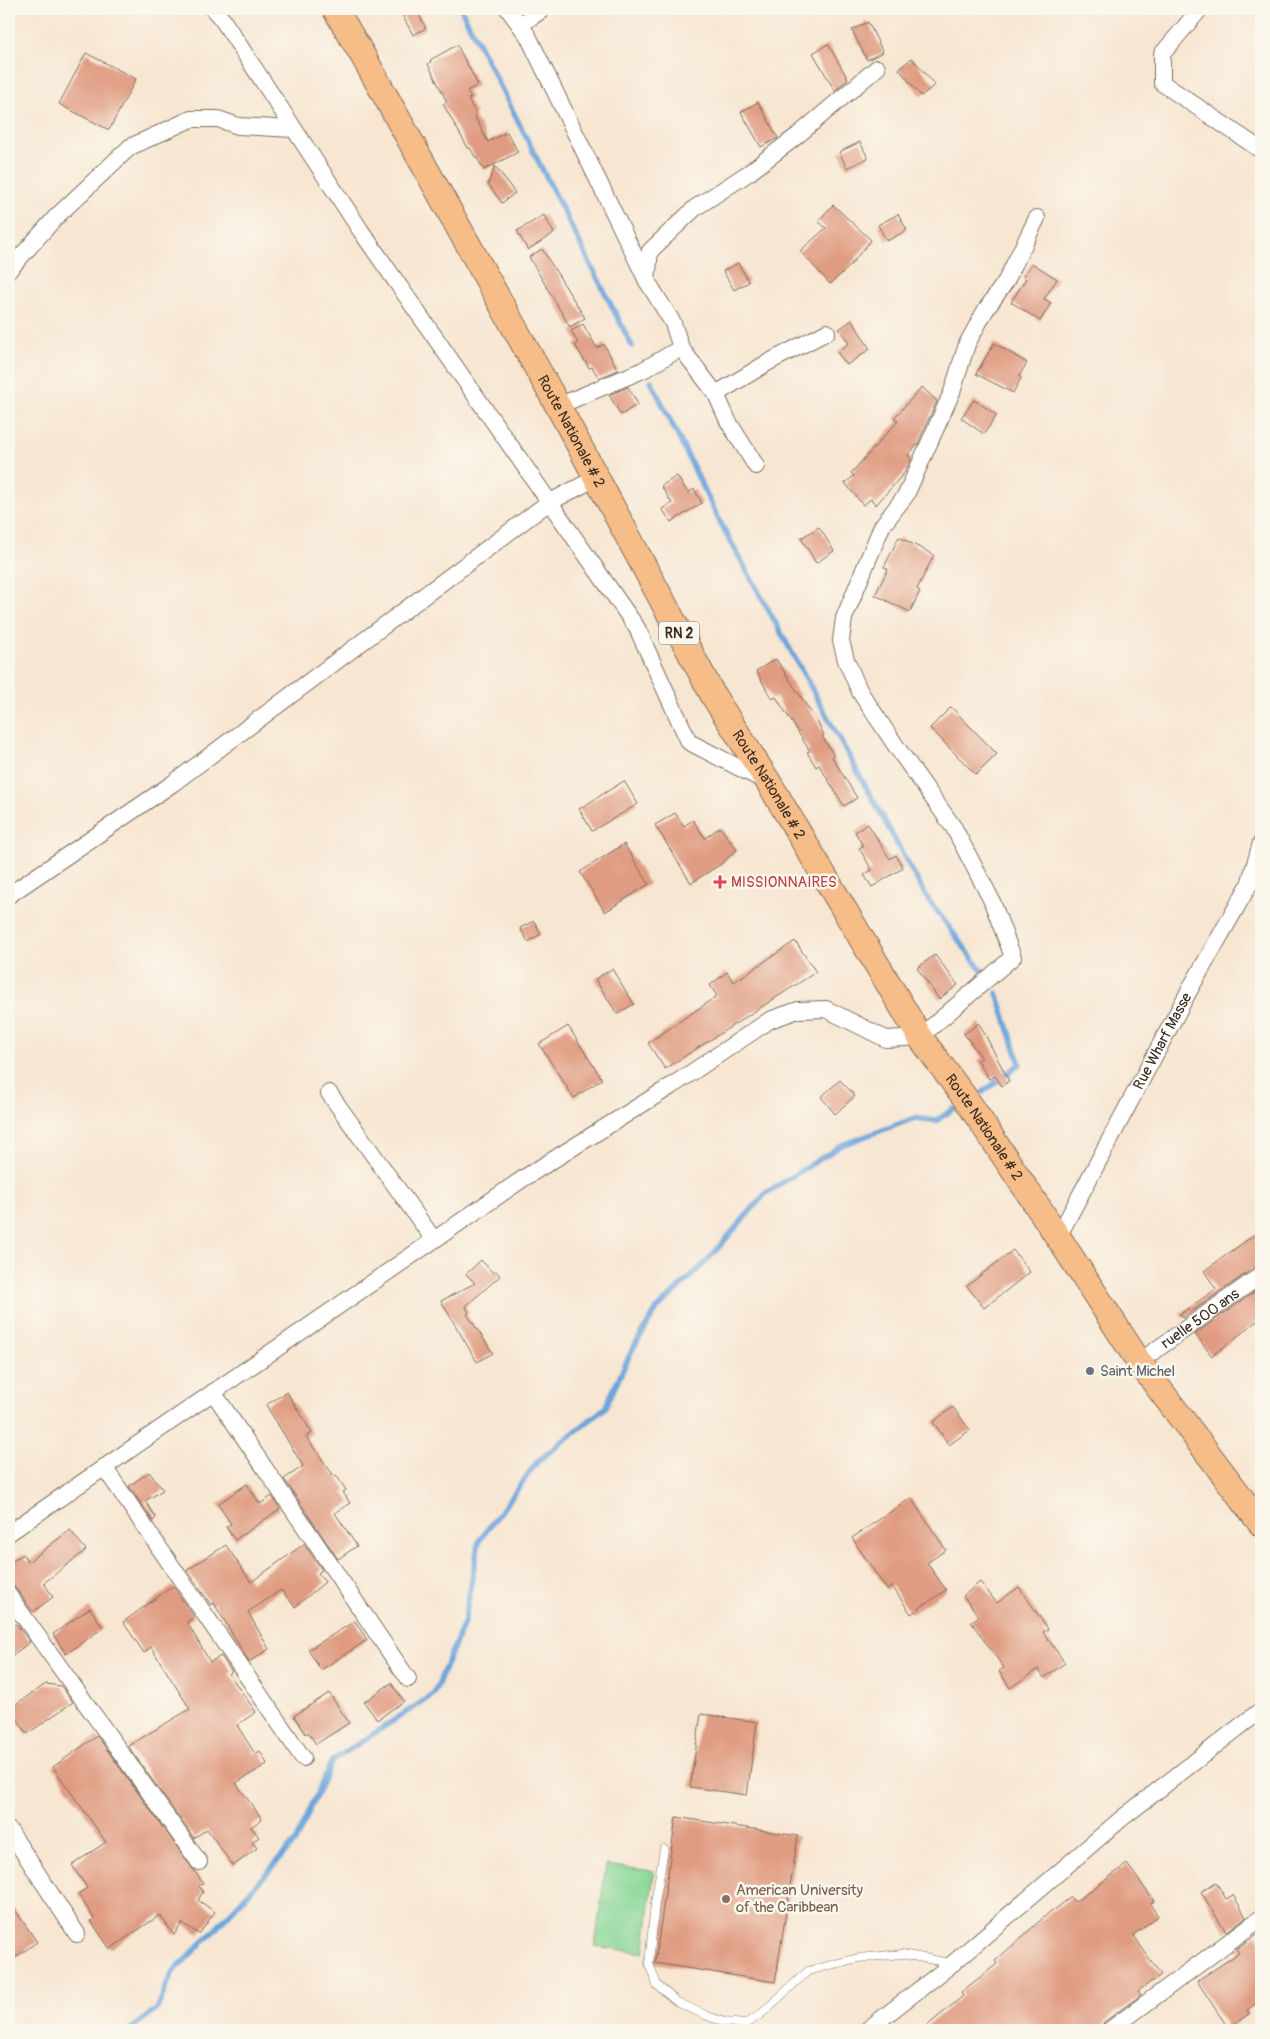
<svg xmlns="http://www.w3.org/2000/svg" width="1270" height="2039" font-family="Pangolin,sans-serif">
  <style>
    .green { fill: #86d696; stroke: #60805a }
    .lines { fill: none; stroke-linecap: round; stroke-linejoin: round }
    .stream { stroke: #6da5dc; stroke-width: 5.5 }
    .building { fill: #e09c82 }
    .service-casing { stroke: #7d6c5d; stroke-width: 9 }
    .minor-casing { stroke: #7d6c5d; stroke-width: 18 }
    .primary-casing { stroke: #7d6c5d; stroke-width: 27 }
    .service { stroke: #fff; stroke-width: 8 }
    .minor { stroke: #fff; stroke-width: 16 }
    .primary { stroke: #f7bd88; stroke-width: 25 }
    .health-dot { fill: #e0444e; stroke: #fbf7ec; stroke-width: 2 }
    .worship-dot { fill: #6b7280; stroke: #fbf7ec; stroke-width: 2 }
    .education-dot { fill: #8d6e63; stroke: #fbf7ec; stroke-width: 2 }
    .labels { text-anchor: middle; dominant-baseline: central; stroke-width: 5; stroke-linejoin: round; paint-order: stroke }
    .shield { fill: #fbf7ec; stroke: #75685c; stroke-width: 1 }
    .shield-label { font-size: 14px; font-weight: bold; fill: #3b2a1e }
    .street-label { font-size: 15px; fill: #3b2a1e; stroke: #fbf7ec }
    .health-label { font-size: 15px; fill: #be3a42; stroke: #fbf7ec; text-anchor: start }
    .worship-label { font-size: 15px; fill: #5b616d; stroke: #fbf7ec; text-anchor: start }
    .education-label { font-size: 15px; fill: #785e54; stroke: #fbf7ec; text-anchor: start }
  </style>
  <rect width="100%" height="100%" fill="#fbf7ec"/>
  <filter id="ink" filterUnits="userSpaceOnUse"><feTurbulence type="fractalNoise" baseFrequency=".02" numOctaves="2"/><feDisplacementMap in="SourceGraphic" scale="10" xChannelSelector="R" yChannelSelector="G"/><feConvolveMatrix kernelMatrix="1 2 1 2 8 2 1 2 1" color-interpolation-filters="sRGB"/></filter>
  <filter id="wash" filterUnits="userSpaceOnUse"><feTurbulence type="fractalNoise" baseFrequency=".0096" numOctaves="4" result="noise"/><feDisplacementMap in="SourceGraphic" scale="20" xChannelSelector="R" yChannelSelector="G"/><feGaussianBlur stdDeviation="1.12" result="paint"/><feColorMatrix in="noise" values="0 0 0 0 0 0 0 0 0 0 0 0 0 0 0 0 0 1.4 0 .05"/><feComposite in="paint" operator="in"/></filter>
  <g filter="url(#wash)">
    <rect width="100%" height="100%" fill="#f7e6d1"/>
    <!-- green -->
    <polygon class="green" points="606,1865 654,1871 644,1953 595,1946"/>
    <g class="lines">
      <!-- stream -->
      <g class="stream">
        <polyline points="461,9 632,346"/>
        <polyline points="651,381 720,522 927,898 982,971"/>
        <polyline points="983,1092 1020,1064 997,993"/>
        <polyline points="129,2030 157,2009 172,1973 212,1933 295,1842 332,1761 434,1694 464,1623 479,1541 538,1461 605,1408 632,1350 657,1309 705,1263 766,1193 842,1145 915,1118 936,1121 953,1109"/>
      </g>
    </g>
    <g id="blocks">
      <!-- building -->
      <g class="building">
        <polygon points="399,9 416,9 426,28 413,35"/>
        <polygon points="868,22 883,52 867,60 852,30"/>
        <polygon points="828,44 848,79 835,91 813,53"/>
        <polygon points="457,45 478,85 467,91 471,98 468,99 476,114 474,115 488,142 507,132 518,152 484,170 477,158 476,158 470,148 468,148 443,104 447,102 428,64 431,62 430,60"/>
        <polygon points="86,53 136,79 109,130 59,104"/>
        <polygon points="912,58 935,85 921,96 899,69"/>
        <polygon points="758,102 778,138 761,147 741,112"/>
        <polygon points="860,142 868,158 847,168 839,152"/>
        <polygon points="495,166 515,193 502,203 488,184"/>
        <polygon points="833,205 871,240 847,269 830,284 800,251 826,228 818,221"/>
        <polygon points="898,214 907,230 887,241 878,225"/>
        <polygon points="544,215 554,233 528,250 517,231"/>
        <polygon points="542,249 585,318 570,327 529,257"/>
        <polygon points="738,263 749,282 734,290 723,271"/>
        <polygon points="1032,263 1057,279 1044,299 1051,303 1040,321 1011,302 1026,279 1023,277"/>
        <polygon points="852,320 870,349 847,365 837,352 849,343 839,329"/>
        <polygon points="583,324 597,348 604,344 618,370 599,378 592,367 589,368 575,345 578,343 571,331"/>
        <polygon points="994,343 1027,363 1019,376 1021,378 1013,393 976,374"/>
        <polygon points="628,387 638,404 621,415 609,395"/>
        <polygon points="922,387 937,401 917,445 908,455 911,459 905,472 876,505 871,499 863,505 845,483 854,476 851,473 898,421 894,418"/>
        <polygon points="974,400 997,415 984,434 961,418"/>
        <polygon points="677,476 688,493 694,489 702,503 671,522 662,509 672,503 661,486"/>
        <polygon points="819,527 834,551 816,563 801,538"/>
        <polygon points="899,537 934,555 917,589 920,591 910,612 875,595 888,569 884,567"/>
        <polygon points="776,659 818,723 824,735 822,736 834,756 832,757 857,798 844,806 819,765 816,767 807,752 810,751 776,697 772,699 756,671"/>
        <polygon points="951,707 997,754 976,775 930,728"/>
        <polygon points="624,781 638,804 592,831 579,809"/>
        <polygon points="675,813 684,826 693,820 705,838 720,827 737,850 721,864 691,883 655,825"/>
        <polygon points="868,824 890,859 896,855 903,868 872,887 864,875 872,870 859,848 863,846 855,832"/>
        <polygon points="624,844 649,884 605,912 580,872"/>
        <polygon points="534,921 541,934 528,942 520,928"/>
        <polygon points="795,941 816,972 665,1069 648,1043 717,996 710,985 727,972 734,982"/>
        <polygon points="935,955 958,985 939,999 917,968"/>
        <polygon points="612,969 634,1004 617,1014 595,979"/>
        <polygon points="979,1023 1009,1081 1002,1086 995,1076 989,1079 978,1060 982,1058 964,1034"/>
        <polygon points="568,1026 602,1079 574,1098 539,1044"/>
        <polygon points="840,1080 855,1096 835,1114 821,1097"/>
        <polygon points="1261,1230 1261,1265 1255,1267 1183,1318 1180,1314 1216,1289 1204,1271"/>
        <polygon points="1013,1250 1030,1272 984,1308 967,1286"/>
        <polygon points="481,1260 493,1273 496,1271 500,1276 466,1306 469,1313 467,1314 493,1353 477,1362 441,1301 475,1283 466,1274"/>
        <polygon points="1260,1288 1261,1318 1212,1356 1195,1334"/>
        <polygon points="287,1392 312,1433 306,1437 334,1476 336,1475 346,1490 343,1492 350,1503 335,1513 357,1546 338,1559 284,1479 303,1466 266,1405"/>
        <polygon points="953,1407 970,1430 949,1445 933,1422"/>
        <polygon points="149,1472 163,1490 145,1501 156,1518 153,1521 129,1486"/>
        <polygon points="247,1484 260,1504 272,1496 280,1509 235,1540 226,1527 231,1524 218,1504"/>
        <polygon points="911,1498 946,1550 927,1563 946,1590 911,1614 892,1586 887,1590 852,1538"/>
        <polygon points="70,1530 86,1550 44,1583 53,1597 33,1612 17,1590 9,1582 9,1564 23,1554 28,1562"/>
        <polygon points="304,1544 322,1570 318,1573 325,1582 295,1607 281,1590 248,1612 269,1649 249,1662 214,1603 211,1605 187,1570 226,1545 251,1582"/>
        <polygon points="980,1582 997,1603 1019,1587 1048,1629 1043,1632 1065,1663 1044,1678 1038,1669 1010,1688 999,1671 1004,1668 971,1622 979,1616 963,1596"/>
        <polygon points="173,1586 194,1617 187,1622 210,1662 221,1656 232,1672 229,1674 256,1712 237,1725 255,1754 260,1751 267,1764 236,1783 262,1819 251,1827 259,1837 252,1842 257,1848 233,1866 207,1829 194,1838 128,1746 190,1709 151,1647 144,1653 123,1622"/>
        <polygon points="90,1608 103,1628 66,1654 53,1634"/>
        <polygon points="355,1621 367,1640 321,1670 308,1650"/>
        <polygon points="16,1624 30,1642 9,1658 9,1629"/>
        <polygon points="391,1683 404,1701 377,1720 364,1702"/>
        <polygon points="46,1684 61,1686 73,1702 27,1734 10,1708"/>
        <polygon points="329,1693 349,1723 316,1744 308,1732 306,1734 294,1716"/>
        <polygon points="701,1714 757,1722 747,1795 690,1787"/>
        <polygon points="97,1736 203,1883 199,1886 203,1892 198,1900 215,1912 199,1934 182,1923 174,1935 160,1915 110,1949 91,1921 94,1918 78,1894 87,1888 72,1865 106,1842 53,1767"/>
        <polygon points="676,1817 798,1836 775,1982 655,1963"/>
        <polygon points="1127,1864 1154,1901 1150,1904 1158,1916 1133,1935 1161,1975 1138,1991 1141,1995 1104,2022 1101,2028 1097,2030 922,2030 963,1996 961,1992 997,1964 995,1961 1052,1910 1053,1911 1071,1897 1075,1902"/>
        <polygon points="1216,1882 1226,1899 1233,1895 1246,1917 1226,1932 1201,1892"/>
        <polygon points="9,1901 37,1942 9,1962"/>
        <polygon points="1257,1934 1261,1941 1261,2000 1247,2010 1249,2014 1228,2028 1197,1981 1239,1953 1236,1949"/>
      </g>
    </g>
  </g>
  <g filter="url(#ink)">
    <use href="#blocks" fill-opacity="0" stroke="#7d6c5d" stroke-width="1"/>
    <g class="lines">
      <defs>
        <polyline id="service" points="664,1849 655,1903 649,1964 657,1985 677,2002 705,2015 724,2022 745,2024 760,2015 808,1971 858,1958 902,1954 950,1963"/>
        <g id="minor">
          <polyline points="213,9 222,19 361,231 637,628 689,742 765,781"/>
          <polyline points="508,9 528,36 647,281 673,323 681,348 716,394 728,421 756,466"/>
          <polyline points="1200,9 1162,54 1162,83 1261,150"/>
          <polyline points="520,25 543,9"/>
          <polyline points="9,270 55,218 130,147 191,119 218,119 238,126 293,129"/>
          <polyline points="647,281 650,251 695,208 750,172 797,136 877,68"/>
          <polyline points="716,394 767,363 827,332"/>
          <polyline points="558,406 643,370 681,348"/>
          <polyline points="9,895 172,784 548,503 596,478"/>
          <polyline points="329,1093 434,1240"/>
          <path id="s1" d="M 1058,1237 L 1190,989 L 1249,885 L 1261,843"/>
          <path id="s2" d="M 1139,1362 L 1261,1275"/>
          <polyline points="213,1392 408,1679"/>
          <polyline points="104,1467 303,1758"/>
          <polyline points="9,1533 524,1178 676,1083 770,1020 798,1010 826,1009 886,1039 920,1037 1013,957 991,899 954,828 898,749 860,692 846,660 841,641 844,618 882,526 906,495 952,392 967,344 985,311 1006,281 1037,218"/>
          <polyline points="9,1596 199,1862"/>
          <polyline points="9,1830 77,1934"/>
          <polyline points="867,2030 952,1964 1121,1819 1261,1710"/>
          <polyline points="1110,2030 1261,1918"/>
        </g>
        <g id="primary">
          <path id="s3" d="M 335,9 L 363,56 L 558,406 L 714,697 L 769,783 L 920,1037 L 968,1102 L 1058,1237 L 1139,1362 L 1261,1524"/>
        </g>
      </defs>
      <!-- service casing -->
      <use href="#service" class="service-casing"/>
      <!-- minor casing -->
      <use href="#minor" class="minor-casing"/>
      <!-- primary casing -->
      <use href="#primary" class="primary-casing"/>
      <!-- service -->
      <use href="#service" class="service"/>
      <!-- minor -->
      <use href="#minor" class="minor"/>
      <!-- primary -->
      <use href="#primary" class="primary"/>
    </g>
  </g>
  <!-- markers -->
  <path class="health-dot" d="M717.5 874.5h5v5h5v5h-5v5h-5v-5h-5v-5h5z"/>
  <circle class="worship-dot" cx="1090" cy="1371" r="5"/>
  <circle class="education-dot" cx="726" cy="1899" r="5"/>
  <g class="labels">
    <!-- shield labels -->
    <rect class="shield" x="659" y="621.5" width="40" height="23" rx="4"/>
    <g class="shield-label">
      <text x="679" y="633">RN 2</text>
    </g>
    <!-- street labels -->
    <g class="street-label">
      <text stroke="none"><textPath href="#s3" startOffset="484">Route Nationale # 2</textPath></text>
      <text stroke="none"><textPath href="#s3" startOffset="889">Route Nationale # 2</textPath></text>
      <text stroke="none"><textPath href="#s1" startOffset="222">Rue Wharf Masse</textPath></text>
      <text stroke="none"><textPath href="#s3" startOffset="1294">Route Nationale # 2</textPath></text>
      <text stroke="none"><textPath href="#s2" startOffset="75">ruelle 500 ans</textPath></text>
    </g>
    <!-- health labels -->
    <g class="health-label">
      <text x="731" y="882">MISSIONNAIRES</text>
    </g>
    <!-- worship labels -->
    <g class="worship-label">
      <text x="1100" y="1371">Saint Michel</text>
    </g>
    <!-- education labels -->
    <g class="education-label">
      <text x="736" y="1890">American University<tspan x="736" dy="17">of the Caribbean</tspan></text>
    </g>
  </g>
  <!-- margin -->
  <rect width="1270" height="2039" fill="none" stroke="#fbf7ec" stroke-width="30"/>
</svg>
